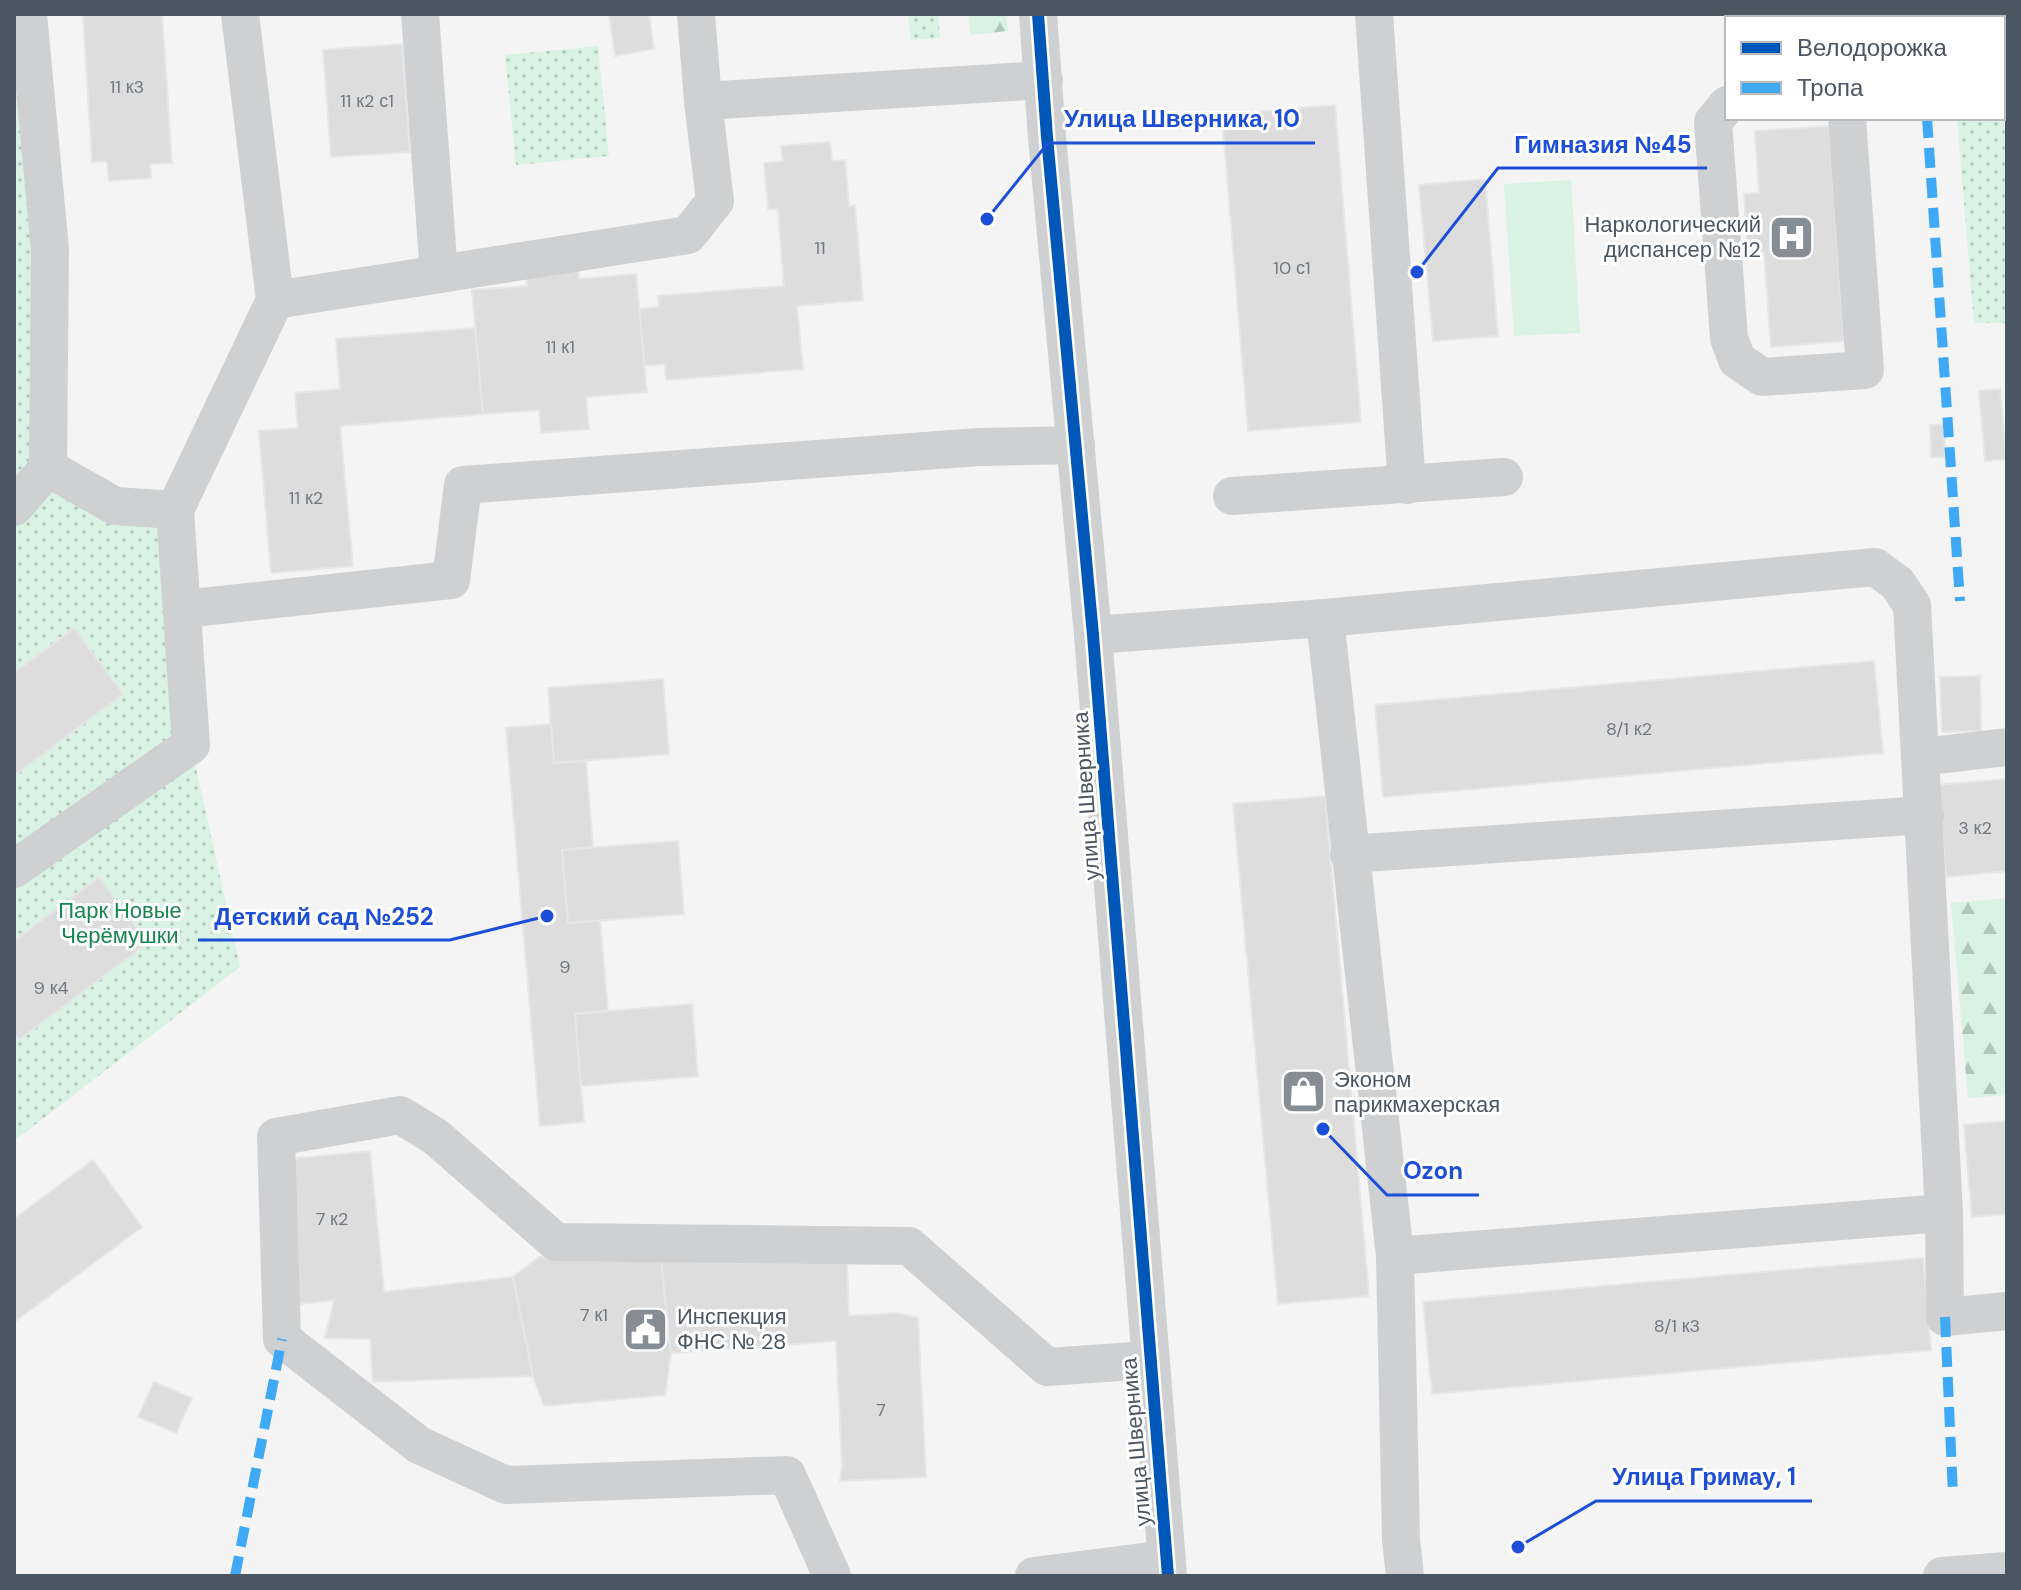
<svg xmlns="http://www.w3.org/2000/svg" width="2021" height="1590" font-family="'DM Sans',sans-serif">
  <style>
    .grass { fill: url(#grass-dots) }
    .forest { fill: url(#forest-firs) }
    .garden { fill: #d9f2e3 }
    .building { fill: #ddddde; stroke: #e5e6e7; stroke-width: 2 }
    .lines { fill: none; stroke-linecap: round; stroke-linejoin: round }
    .minor { stroke: #ced0d2; stroke-width: 38 }
    .quiet { stroke: #3fa9f5; stroke-width: 10; stroke-dasharray: 20 10; stroke-linecap: butt }
    .cycleway-casing { stroke: #fff; stroke-width: 17 }
    .cycleway { stroke: #0057b8; stroke-width: 12 }
    .labels { text-anchor: middle; dominant-baseline: central; stroke-width: 6; stroke-linejoin: round; paint-order: stroke }
    .number-label { font-size: 18px; fill: #707881 }
    .poi-label { font-size: 22px; fill: #4a5661; stroke: #fff; text-anchor: start }
    .street-label { font-size: 22px; fill: #4a5661; stroke: #fff }
    .park-label { font-size: 22px; fill: #17864f; stroke: #fff }
    .leader { fill: none; stroke: #1d4ed8; stroke-width: 3 }
    .callout-dot { fill: #1d4ed8; stroke: #fff; stroke-width: 3 }
    .callout-label { font-size: 24px; text-anchor: middle; font-weight: bold; fill: #1d4ed8; stroke: #fff; stroke-width: 6; stroke-linejoin: round; paint-order: stroke }
  </style>
  <defs>
    <pattern id="grass-dots" width="8" height="8" patternUnits="userSpaceOnUse" patternTransform="scale(2)"><rect width="8" height="8" fill="#d9f2e3"/><path d="M2 2h.1M6 6h.1" fill="none" stroke="#b2c7bb" stroke-width="1.8" stroke-linecap="round"/></pattern>
    <pattern id="forest-firs" width="22" height="20" patternUnits="userSpaceOnUse" patternTransform="scale(2)"><rect width="22" height="20" fill="#d9f2e3"/><path d="M5 1l3.5 6h-7zM16 11l3.5 6h-7z" fill="#b2c7bb"/></pattern>
  </defs>
  <rect width="100%" height="100%" fill="#f4f4f4"/>
  <!-- grass -->
  <g class="grass">
    <polygon points="14,14 48,468 175,510 191,745 240,967 14,1141"/>
    <polygon points="908,14 938,14 940,38 911,40"/>
    <polygon points="1949,14 2007,14 2007,323 1974,323 1957,118 2003,118 2003,18 1949,18"/>
    <polygon points="598,46 609,156 516,165 505,55"/>
  </g>
  <!-- forest -->
  <g class="forest">
    <polygon points="968,14 1006,14 1008,31 971,35"/>
    <polygon points="2007,898 2007,1095 1968,1098 1951,903"/>
  </g>
  <!-- garden -->
  <polygon class="garden" points="1571,180 1580,333 1514,336 1504,184"/>
  <!-- building -->
  <g class="building">
    <polygon points="83,14 162,14 172,163 150,164 151,178 109,181 107,161 92,162"/>
    <polygon points="609,14 649,14 654,49 615,56"/>
    <polygon points="402,44 410,152 331,157 323,50"/>
    <polygon points="1335,105 1361,422 1248,431 1222,115"/>
    <polygon points="1829,126 1844,341 1771,347 1764,253 1748,254 1744,194 1759,193 1755,131"/>
    <polygon points="830,142 832,161 845,160 849,206 855,205 863,300 797,306 803,369 666,380 665,364 644,366 639,309 659,307 658,296 784,286 778,209 768,209 764,163 783,161 781,146"/>
    <polygon points="1485,179 1498,336 1433,341 1419,185"/>
    <polygon points="577,257 579,279 636,274 647,392 586,397 589,429 541,433 539,410 483,414 472,290 527,286 525,261"/>
    <polygon points="475,328 483,414 340,426 353,566 271,573 259,431 298,428 295,393 340,389 336,339"/>
    <polygon points="2000,389 2006,459 1985,461 1979,391"/>
    <polygon points="1944,424 1945,457 1931,457 1930,425"/>
    <polygon points="74,628 123,694 14,776 14,673"/>
    <polygon points="1874,661 1883,753 1383,797 1375,705"/>
    <polygon points="1980,676 1981,731 1942,732 1940,677"/>
    <polygon points="663,679 669,754 554,763 548,688"/>
    <polygon points="551,724 554,763 586,761 593,847 562,850 568,923 600,920 608,1011 575,1014 584,1122 540,1126 506,728"/>
    <polygon points="2007,779 2007,871 1946,877 1938,785"/>
    <polygon points="1325,796 1369,1296 1278,1304 1233,804"/>
    <polygon points="678,841 684,914 568,923 562,850"/>
    <polygon points="99,877 148,943 19,1040 14,1033 14,941"/>
    <polygon points="692,1004 698,1076 581,1086 575,1014"/>
    <polygon points="2007,1121 2007,1214 1972,1217 1964,1125"/>
    <polygon points="370,1151 384,1292 513,1277 533,1376 373,1382 370,1339 325,1338 334,1300 294,1305 281,1160"/>
    <polygon points="93,1160 142,1227 14,1322 14,1219"/>
    <polygon points="539,1257 650,1258 661,1260 671,1353 665,1395 544,1406 533,1376 513,1277"/>
    <polygon points="1923,1258 1931,1350 1432,1394 1423,1302"/>
    <polygon points="661,1260 847,1263 849,1316 898,1313 918,1318 926,1477 840,1481 842,1466 836,1341 671,1353"/>
    <polygon points="154,1382 192,1398 176,1433 138,1417"/>
  </g>
  <g class="lines">
    <!-- minor -->
    <g class="minor">
      <polyline points="28,14 50,250 48,468 115,506 175,510"/>
      <polyline points="420,14 439,274"/>
      <polyline points="696,14 703,101 1044,80"/>
      <polyline points="1038,14 1047,137 1093,635 1168,1576"/>
      <polyline points="1374,14 1407,485"/>
      <polyline points="1838,14 1838,18"/>
      <polyline points="1727,105 1713,122 1729,338 1737,360 1762,377 1865,370 1847,118"/>
      <polyline points="275,300 688,235 715,201 703,101"/>
      <polyline points="1232,496 1504,477"/>
      <polyline points="14,507 48,468"/>
      <polyline points="183,609 451,580 463,485 979,447 1076,445"/>
      <polyline points="1325,618 1395,1256 1401,1539 1405,1576"/>
      <polyline points="1093,635 1325,618 1875,567 1897,583 1912,605 1944,1213 1945,1317 2007,1311"/>
      <polyline points="1921,757 2007,747"/>
      <polyline points="1349,854 1925,815"/>
      <polyline points="14,869 191,745 175,510 275,300 240,14"/>
      <polyline points="1395,1256 1944,1213"/>
      <polyline points="832,1576 787,1475 506,1485 419,1445 282,1339 276,1137 400,1115 436,1137 556,1242 909,1246 1047,1367 1149,1360"/>
      <polyline points="1034,1576 1166,1559"/>
      <polyline points="1942,1576 2007,1571"/>
    </g>
    <!-- quiet -->
    <g class="quiet">
      <polyline points="1920,14 1920,18"/>
      <polyline points="1927,118 1960,601"/>
      <polyline points="1945,1317 1953,1495"/>
      <polyline points="235,1576 282,1339"/>
    </g>
    <defs>
      <polyline id="cycleway" points="1038,14 1047,137 1093,635 1168,1576"/>
    </defs>
    <!-- cycleway casing -->
    <use href="#cycleway" class="cycleway-casing"/>
    <!-- cycleway -->
    <use href="#cycleway" class="cycleway"/>
  </g>
  <!-- icons -->
  <defs>
    <symbol id="hospital-square" viewBox="-11 -11 22 22"><rect x="-9" y="-9" width="18" height="18" rx="4" fill="#868d94" stroke="#fff"/><path d="M-5-5h3v3.5h4V-5h3V5h-3V1.5h-4V5h-3Z" fill="#fff"/></symbol>
    <symbol id="shop-square" viewBox="-11 -11 22 22"><rect x="-9" y="-9" width="18" height="18" rx="4" fill="#868d94" stroke="#fff"/><path d="M-5-2.5h2.3a2.7 3.5 0 0 1 5.4 0H5L5.5 6h-11ZM-1.5-2.5h3a1.5 2.3 0 0 0-3 0Z" fill="#fff"/></symbol>
    <symbol id="civic-square" viewBox="-11 -11 22 22"><rect x="-9" y="-9" width="18" height="18" rx="4" fill="#868d94" stroke="#fff"/><path d="M-.6-6.5H3V-4.5H.6V-3L4-1V1h2V6H-6V1h2V-1L-.6-3ZM-1.2 2.5V6h2.4V2.5Z" fill="#fff"/></symbol>
  </defs>
  <g fill-rule="evenodd">
    <use href="#hospital-square" x="1766" y="212" width="51" height="51"/>
    <use href="#shop-square" x="1278" y="1066" width="51" height="51"/>
    <use href="#civic-square" x="620" y="1304" width="51" height="51"/>
  </g>
  <g class="labels">
    <!-- number labels -->
    <g class="number-label">
      <text x="127" y="87">11 к3</text>
      <text x="367" y="101">11 к2 с1</text>
      <text x="820" y="248">11</text>
      <text x="1292" y="268">10 с1</text>
      <text x="560" y="347">11 к1</text>
      <text x="306" y="498">11 к2</text>
      <text x="1629" y="729">8/1 к2</text>
      <text x="1975" y="828">3 к2</text>
      <text x="565" y="967">9</text>
      <text x="51" y="988">9 к4</text>
      <text x="332" y="1219">7 к2</text>
      <text x="594" y="1315">7 к1</text>
      <text x="1677" y="1326">8/1 к3</text>
      <text x="881" y="1410">7</text>
    </g>
    <!-- poi labels -->
    <g class="poi-label">
      <text x="1761" y="224" text-anchor="end">Наркологический<tspan x="1761" dy="25">диспансер №12</tspan></text>
      <text x="1334" y="1079">Эконом<tspan x="1334" dy="25">парикмахерская</tspan></text>
      <text x="677" y="1316">Инспекция<tspan x="677" dy="25">ФНС № 28</tspan></text>
    </g>
    <!-- street labels -->
    <g class="street-label">
      <text transform="translate(1086 796) rotate(-94)">улица Шверника</text>
      <text transform="translate(1136 1442) rotate(-95)">улица Шверника</text>
    </g>
    <!-- park labels -->
    <g class="park-label">
      <text x="120" y="910">Парк Новые<tspan x="120" dy="25">Черёмушки</tspan></text>
    </g>
  </g>
  <!-- callouts -->
  <path class="leader" d="M987 219L1048 143H1315M1417 272L1498 168H1707M547 916L450 940H198M1323 1129L1387 1195H1479M1518 1547L1596 1501H1812"/>
  <g class="callout-dot">
    <circle cx="987" cy="219" r="8"/>
    <circle cx="1417" cy="272" r="8"/>
    <circle cx="547" cy="916" r="8"/>
    <circle cx="1323" cy="1129" r="8"/>
    <circle cx="1518" cy="1547" r="8"/>
  </g>
  <g class="callout-label">
    <text x="1182" y="127">Улица Шверника, 10</text>
    <text x="1603" y="153">Гимназия №45</text>
    <text x="324" y="925">Детский сад №252</text>
    <text x="1433" y="1179">Ozon</text>
    <text x="1704" y="1485">Улица Гримау, 1</text>
  </g>
  <!-- border -->
  <rect width="2021" height="1590" fill="none" stroke="#4a5661" stroke-width="32"/>
  <!-- legend -->
  <rect x="1725" y="16" width="280" height="104" fill="#ffffff" stroke="#b7bbc0" stroke-width="2"/>
  <rect x="1741" y="42" width="40" height="12" fill="#0057b8" stroke="#b7bbc0" stroke-width="2"/>
  <text x="1797" y="56" font-size="24" fill="#4a5661">Велодорожка</text>
  <rect x="1741" y="82" width="40" height="12" fill="#3fa9f5" stroke="#b7bbc0" stroke-width="2"/>
  <text x="1797" y="96" font-size="24" fill="#4a5661">Тропа</text>
</svg>
